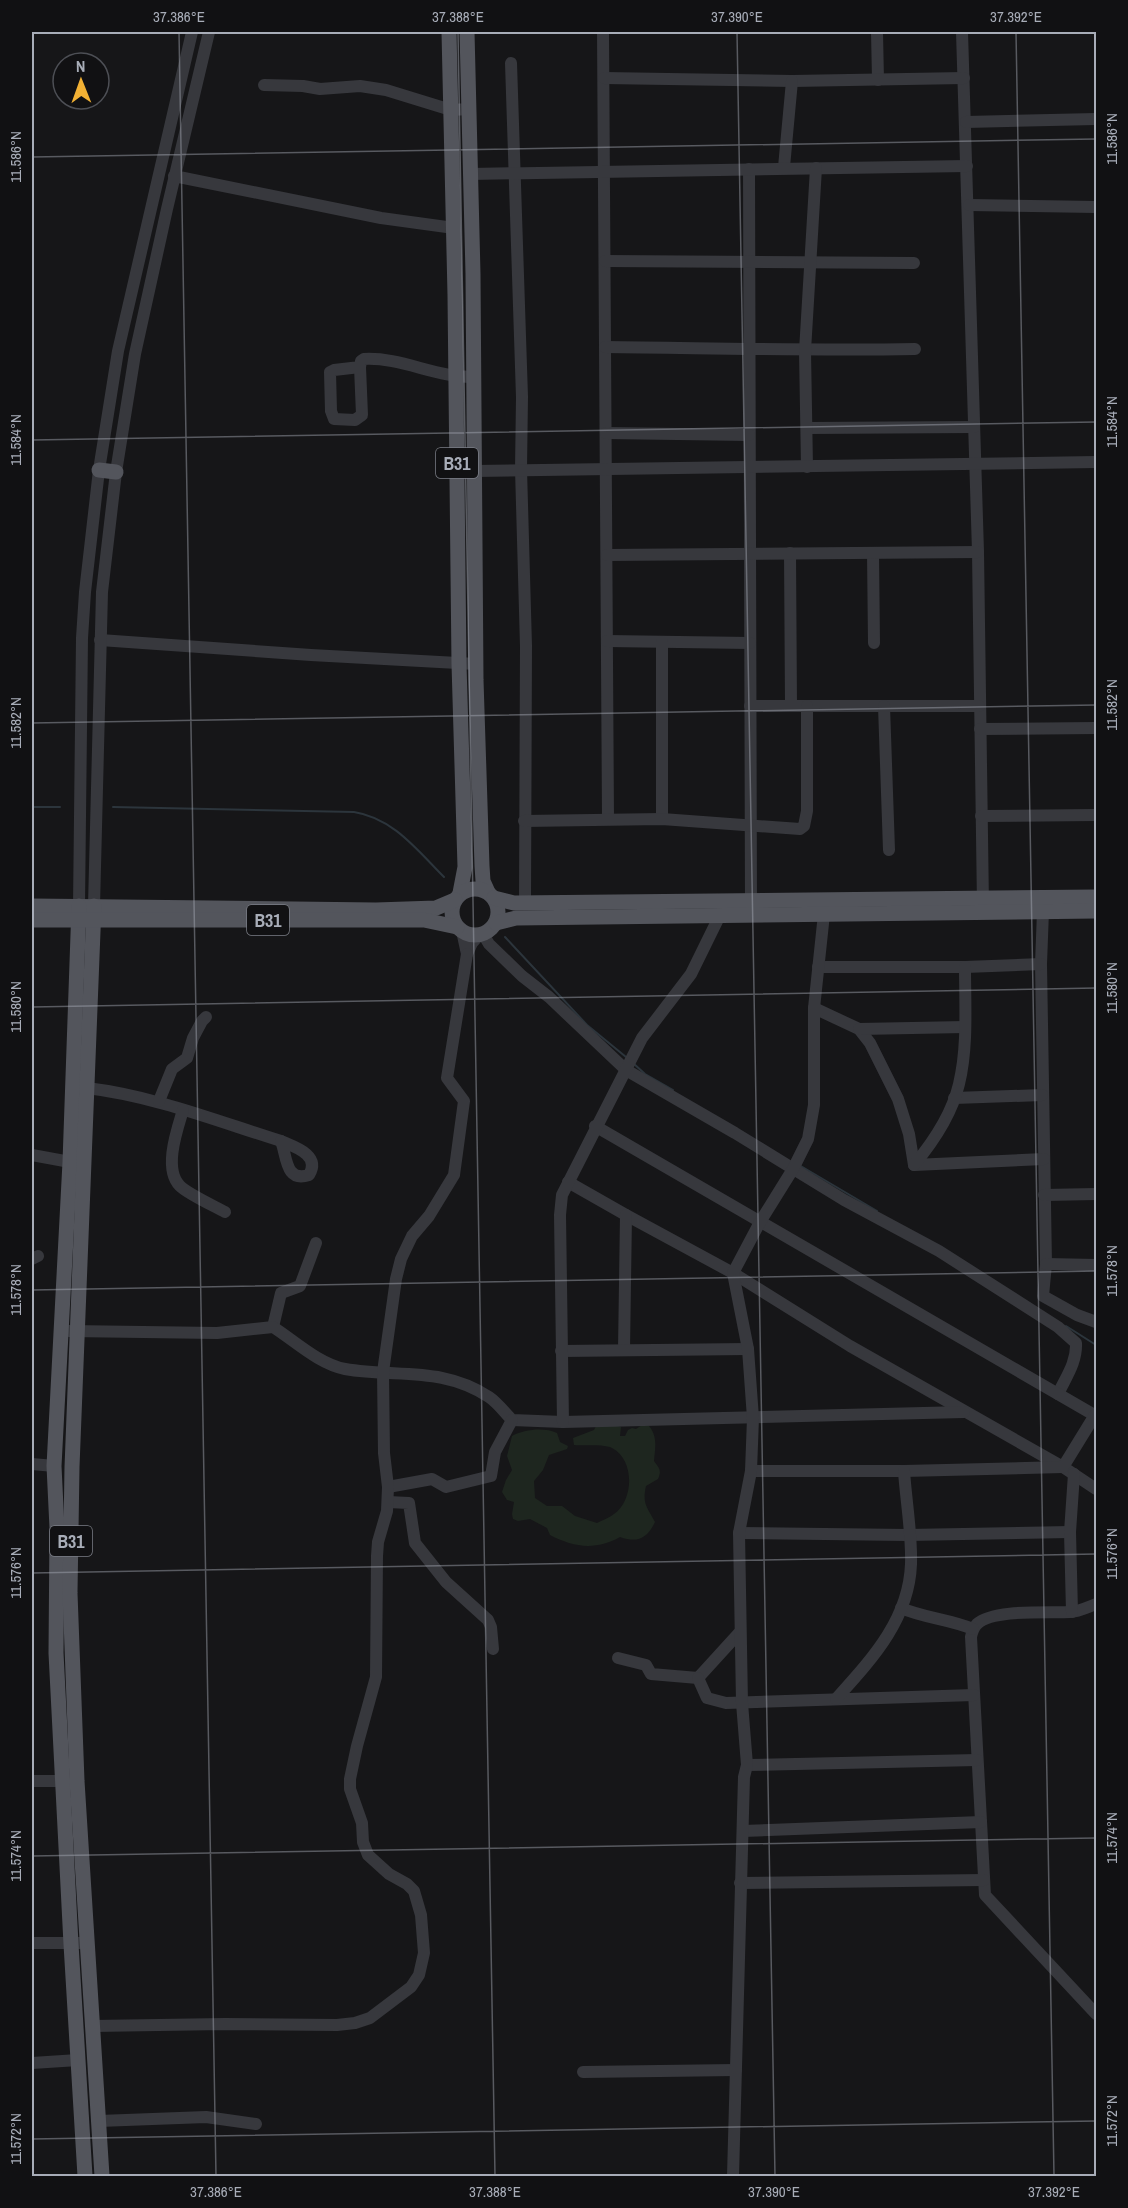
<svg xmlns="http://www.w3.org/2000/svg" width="1128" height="2208" font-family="'Archivo Narrow',sans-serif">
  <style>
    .green { fill: #1e261f }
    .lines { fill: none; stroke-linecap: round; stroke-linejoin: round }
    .stream { stroke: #2c353c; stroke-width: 2 }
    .minor { stroke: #37383d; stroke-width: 12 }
    .major { stroke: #53555c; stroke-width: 15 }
    .ticks { fill: none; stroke: #a8adb8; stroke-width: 1.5; stroke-opacity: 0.45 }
    .labels { text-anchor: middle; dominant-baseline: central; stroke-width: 4.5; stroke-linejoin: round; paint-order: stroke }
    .shield { fill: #111113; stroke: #7b7e86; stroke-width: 1.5 }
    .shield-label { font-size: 18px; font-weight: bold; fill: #a8adb8 }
    .neatline { fill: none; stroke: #a8adb8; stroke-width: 2 }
    .ticks-label { font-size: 15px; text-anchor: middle; fill: #a8adb8 }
  </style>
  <rect width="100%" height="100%" fill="#161618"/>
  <!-- green -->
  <path class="green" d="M 613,1425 L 621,1427 L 620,1436 L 625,1436 L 628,1430 L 632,1428 L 636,1429 L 642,1425 L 649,1426 C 658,1437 655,1448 654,1461 C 659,1468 662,1470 658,1479 L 646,1486 C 642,1504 647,1507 655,1522 C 647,1539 637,1543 620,1537 C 595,1551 573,1547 550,1535 L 547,1528 L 530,1519 L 518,1521 L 513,1519 L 512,1514 L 514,1502 L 507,1500 L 502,1492 L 506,1480 L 512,1470 L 507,1456 L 512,1436 C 524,1429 545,1427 557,1433 L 560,1442 L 568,1446 L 567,1449 L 549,1455 L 543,1470 L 534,1481 L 535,1498 L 547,1506 L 562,1506 L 575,1516 L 597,1523 C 602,1520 609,1518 614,1514 C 634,1500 635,1460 612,1448 C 605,1444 583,1446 574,1445 L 573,1438 L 594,1430 L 596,1426 Z"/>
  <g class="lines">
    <!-- stream -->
    <g class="stream">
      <polyline points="32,807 60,807"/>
      <path d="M 113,807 L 354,812 C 393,818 417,850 444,877"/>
      <polyline points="505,937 587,1025 626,1057"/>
      <polyline points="633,1063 645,1074 673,1090"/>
      <polyline points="799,1165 877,1211"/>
      <polyline points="1066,1326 1096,1345"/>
    </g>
    <!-- minor -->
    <g class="minor">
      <polyline points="603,32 608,819"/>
      <polyline points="877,32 878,80"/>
      <polyline points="962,32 978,552 983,906"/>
      <polyline points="511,63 522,397 521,469 526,646 525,903"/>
      <polyline points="604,78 792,81 964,78"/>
      <polyline points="264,85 303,86 320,89 360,86 386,90 451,110 469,109"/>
      <polyline points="966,122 1096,119"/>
      <polyline points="784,167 792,81"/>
      <polyline points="749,169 751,909"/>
      <polyline points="470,174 967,166"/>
      <polyline points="174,176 381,218 454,228"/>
      <polyline points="969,205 1096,207"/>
      <polyline points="605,261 914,263"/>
      <path d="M 605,347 C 709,348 811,351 915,349"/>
      <path d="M 360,367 L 334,370 L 330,372 L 331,411 L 334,419 L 355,420 L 362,415 L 360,367 L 361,361 L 364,359 C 401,357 437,378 474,377"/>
      <polyline points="807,428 974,427"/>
      <polyline points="606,433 749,435"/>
      <polyline points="807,467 805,351 816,168"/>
      <polyline points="475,471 1096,462"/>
      <polyline points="790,553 791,706"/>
      <polyline points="873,553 874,643"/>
      <polyline points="607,555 978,552"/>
      <polyline points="100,640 311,655 476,664"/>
      <polyline points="607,641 750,643"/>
      <polyline points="662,642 662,819"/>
      <polyline points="750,706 979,706"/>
      <polyline points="884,706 889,850"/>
      <polyline points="980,729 1096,728"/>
      <polyline points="981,816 1096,815"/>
      <polyline points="524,821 662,819 800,829 804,826 807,811 807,706"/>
      <polyline points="79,906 82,638 85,592 99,470 118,351 192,32"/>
      <polyline points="94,906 102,592 116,472 135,354 167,209 209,32"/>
      <polyline points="1043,911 1041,964 1046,1264 1043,1296 1077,1315 1096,1322"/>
      <polyline points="462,931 467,954 472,943 479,935"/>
      <path d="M 483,934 L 489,944 L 522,976 L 549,997 L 626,1070 L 735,1133 L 844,1200 L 939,1251 L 1058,1327 L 1076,1343 C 1077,1362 1066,1377 1058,1394"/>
      <polyline points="818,967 965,967 1041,964"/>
      <polyline points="814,1008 859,1029 870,1043 898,1099 909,1134 914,1165 1044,1159"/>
      <polyline points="859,1029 965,1027"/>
      <path d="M 87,1088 C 154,1096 217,1121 281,1141"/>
      <polyline points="954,1098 1042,1095"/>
      <polyline points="159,1101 172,1069 187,1058 193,1038 202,1021 206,1017"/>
      <path d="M 183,1110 C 177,1130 163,1169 180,1186 C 188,1194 214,1206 225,1212"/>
      <polyline points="595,1126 1096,1416"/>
      <path d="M 281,1141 C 295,1147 321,1155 309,1175 C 285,1183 287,1156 281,1141 Z"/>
      <polyline points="32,1155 70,1162"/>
      <path d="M 914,1165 C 934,1141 952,1114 959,1084 C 968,1047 965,1005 965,967"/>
      <polyline points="568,1182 626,1215 733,1273 850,1346 1063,1467 1096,1489"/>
      <polyline points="1044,1195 1096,1194"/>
      <polyline points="32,1259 38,1256"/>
      <polyline points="1046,1264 1096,1265"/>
      <polyline points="273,1327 281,1293 300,1286 316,1243"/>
      <path d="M 69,1331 L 217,1333 L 273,1327 C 295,1341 319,1364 345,1369 C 397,1378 442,1366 489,1397 C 498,1403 505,1413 512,1420 L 563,1422 L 964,1412"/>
      <polyline points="624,1350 626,1215"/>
      <polyline points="561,1351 748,1349"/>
      <polyline points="563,1422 560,1215 562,1195 642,1038 691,974 720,915"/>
      <polyline points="32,1464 54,1466"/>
      <polyline points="751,1471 904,1471 1063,1467 1095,1415"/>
      <polyline points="388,1487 432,1479 446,1487 491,1476 495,1452 512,1420"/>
      <polyline points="388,1502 409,1503 415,1543 446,1582 488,1620 491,1627 493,1649"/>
      <polyline points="739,1533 908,1535 1070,1532"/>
      <path d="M 1096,1604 C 1088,1607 1078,1612 1070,1612 C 1048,1613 993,1609 977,1624 C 973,1628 972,1632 971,1637 L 985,1895 L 1096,2014"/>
      <path d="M 901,1608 C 924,1618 949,1619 973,1629"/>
      <polyline points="1072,1612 1070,1532 1074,1474"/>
      <polyline points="618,1658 646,1665 651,1674 698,1678 739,1633"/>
      <polyline points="698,1678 707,1698 726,1703 974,1695"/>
      <path d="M 836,1699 C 871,1660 909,1620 911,1564 C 912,1534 906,1501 904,1471"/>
      <polyline points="747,1765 977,1760"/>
      <polyline points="32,1781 62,1781"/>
      <polyline points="743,1831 981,1822"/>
      <polyline points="740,1883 984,1880"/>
      <polyline points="32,1943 87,1943"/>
      <polyline points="92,2026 225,2024 337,2025 355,2023 370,2018 411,1987 419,1975 424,1953 421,1915 414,1891 407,1884 389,1874 368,1855 363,1842 362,1823 350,1789 350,1779 357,1746 376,1677 377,1556 378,1542 387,1511 388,1487 384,1453 383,1372 396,1279 401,1259 412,1236 429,1216 454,1175 464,1101 447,1078 467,954"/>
      <polyline points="32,2063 78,2060"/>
      <polyline points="583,2072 736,2070"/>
      <polyline points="99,2121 206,2117 256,2124"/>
      <polyline points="733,2176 744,1777 747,1765 742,1703 739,1533 751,1471 753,1418 748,1349 733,1273 760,1222 793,1169 808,1139 814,1105 814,1008 824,914"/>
    </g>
    <!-- major -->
    <g class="major">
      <polyline points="449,32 455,295 459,664 465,867 460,893"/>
      <polyline points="467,32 473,274 476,680 482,866 483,881 488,892"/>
      <polyline points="99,470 116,472"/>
      <circle cx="475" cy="912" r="23"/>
      <polyline points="494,898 514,903 1096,897"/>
      <polyline points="32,906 376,910 436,908 455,900"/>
      <polyline points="79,906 70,1162 54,1466 57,1528 56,1653 71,1944 85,2176"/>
      <polyline points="94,906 72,1467 70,1593 77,1781 102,2176"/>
      <polyline points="32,920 424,920 457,927"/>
      <polyline points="496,923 516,918 1096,911"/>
    </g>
  </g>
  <!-- ticks -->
  <path class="ticks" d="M 179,32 L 216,2176M 458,32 L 495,2176M 737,32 L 775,2176M 1016,32 L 1054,2176M 32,157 L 1096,139M 32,440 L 1096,422M 32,723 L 1096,705M 32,1007 L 1096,988M 32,1290 L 1096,1271M 32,1573 L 1096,1554M 32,1856 L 1096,1838M 32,2139 L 1096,2121"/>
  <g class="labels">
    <!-- shield labels -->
    <g class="shield">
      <rect x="436" y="448" width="42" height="30" rx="4.5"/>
      <rect x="247" y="905" width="42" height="30" rx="4.5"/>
      <rect x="50" y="1526" width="42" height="30" rx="4.5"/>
    </g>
    <g class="shield-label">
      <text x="457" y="463">B31</text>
      <text x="268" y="920">B31</text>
      <text x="71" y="1541">B31</text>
    </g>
  </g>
  <!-- border -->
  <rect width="1128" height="2208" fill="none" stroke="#111113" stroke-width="66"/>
  <!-- north arrow -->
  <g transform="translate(81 81) rotate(359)"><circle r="28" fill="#111113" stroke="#4d4f55" stroke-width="1.5"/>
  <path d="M0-4.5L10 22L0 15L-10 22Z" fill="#f2b134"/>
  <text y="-9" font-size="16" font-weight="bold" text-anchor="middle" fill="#a8adb8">N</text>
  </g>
  <rect x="33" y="33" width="1062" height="2142" class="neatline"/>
  <g class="ticks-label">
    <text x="179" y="22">37.386°E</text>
    <text x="458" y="22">37.388°E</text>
    <text x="737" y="22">37.390°E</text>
    <text x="1016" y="22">37.392°E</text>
    <text transform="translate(1112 139) rotate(-90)" y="5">11.586°N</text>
    <text transform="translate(16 157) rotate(-90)" y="5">11.586°N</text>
    <text transform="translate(1112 422) rotate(-90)" y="5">11.584°N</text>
    <text transform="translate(16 440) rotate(-90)" y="5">11.584°N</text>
    <text transform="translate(1112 705) rotate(-90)" y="5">11.582°N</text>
    <text transform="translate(16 723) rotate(-90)" y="5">11.582°N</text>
    <text transform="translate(1112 988) rotate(-90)" y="5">11.580°N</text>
    <text transform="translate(16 1007) rotate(-90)" y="5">11.580°N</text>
    <text transform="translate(1112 1271) rotate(-90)" y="5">11.578°N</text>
    <text transform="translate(16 1290) rotate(-90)" y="5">11.578°N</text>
    <text transform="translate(1112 1554) rotate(-90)" y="5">11.576°N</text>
    <text transform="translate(16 1573) rotate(-90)" y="5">11.576°N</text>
    <text transform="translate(1112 1838) rotate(-90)" y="5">11.574°N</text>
    <text transform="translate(16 1856) rotate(-90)" y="5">11.574°N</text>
    <text transform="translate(1112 2121) rotate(-90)" y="5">11.572°N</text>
    <text transform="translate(16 2139) rotate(-90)" y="5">11.572°N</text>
    <text x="216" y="2197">37.386°E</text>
    <text x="495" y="2197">37.388°E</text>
    <text x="774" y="2197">37.390°E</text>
    <text x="1054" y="2197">37.392°E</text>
  </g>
</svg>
